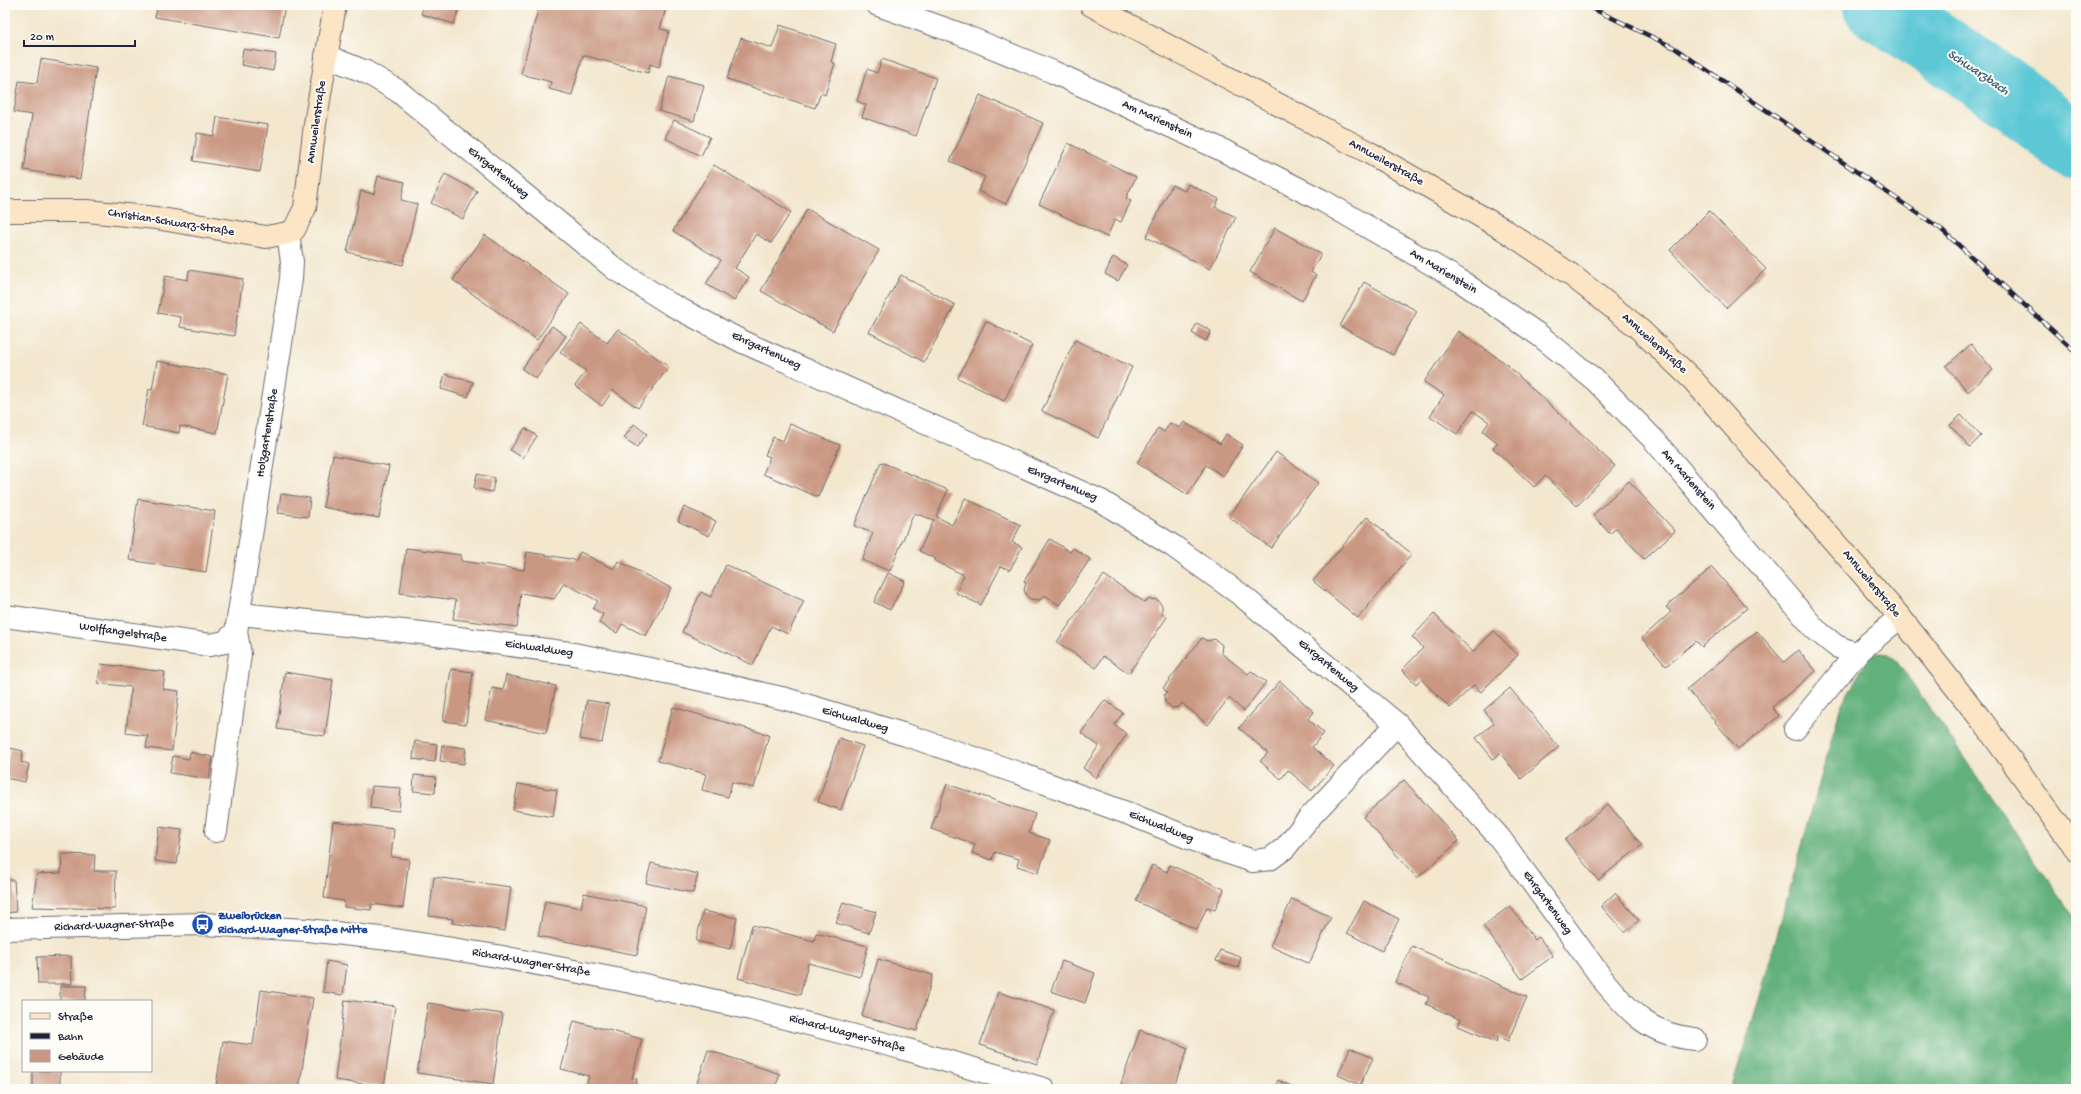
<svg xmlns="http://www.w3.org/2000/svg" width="2081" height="1094" font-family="'Gochi Hand',sans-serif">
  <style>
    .forest { fill: #62b07a; stroke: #42695a }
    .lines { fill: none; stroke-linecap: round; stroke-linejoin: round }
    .river { stroke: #5bc7d5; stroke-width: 67 }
    .building { fill: #ca9882 }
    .lane-casing { stroke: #6b676e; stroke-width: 24 }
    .street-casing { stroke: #6b676e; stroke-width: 24 }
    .secondary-casing { stroke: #6b676e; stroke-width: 24 }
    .lane { stroke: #fff; stroke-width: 22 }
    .street { stroke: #fff; stroke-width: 22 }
    .secondary { stroke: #fce5c4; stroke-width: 22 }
    .rail-casing { stroke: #22223b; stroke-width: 4.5 }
    .rail { stroke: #fdfcf7; stroke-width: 3; stroke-dasharray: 9; stroke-linecap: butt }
    .labels { text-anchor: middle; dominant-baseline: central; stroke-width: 4; stroke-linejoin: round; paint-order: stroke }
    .street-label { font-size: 12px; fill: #22223b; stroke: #fdfcf7 }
    .transit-label { font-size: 12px; font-weight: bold; fill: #164399; stroke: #fdfcf7; text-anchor: start }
    .water-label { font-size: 13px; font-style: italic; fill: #365c71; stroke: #fdfcf7 }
  </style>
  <rect width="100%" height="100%" fill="#fdfcf7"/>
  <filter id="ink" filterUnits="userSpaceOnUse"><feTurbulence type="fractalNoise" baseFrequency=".025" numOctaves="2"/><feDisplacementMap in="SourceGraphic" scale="8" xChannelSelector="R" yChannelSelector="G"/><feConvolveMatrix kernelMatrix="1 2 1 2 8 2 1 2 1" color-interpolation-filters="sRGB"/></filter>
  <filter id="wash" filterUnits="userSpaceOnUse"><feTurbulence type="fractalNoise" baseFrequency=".012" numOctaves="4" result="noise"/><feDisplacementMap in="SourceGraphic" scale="16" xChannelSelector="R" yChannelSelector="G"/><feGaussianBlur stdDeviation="0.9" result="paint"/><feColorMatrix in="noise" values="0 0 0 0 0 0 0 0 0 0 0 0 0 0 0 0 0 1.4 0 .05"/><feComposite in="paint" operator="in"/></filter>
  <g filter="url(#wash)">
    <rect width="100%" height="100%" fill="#f3e7ce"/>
    <!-- forest -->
    <polygon class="forest" points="1878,653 1889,654 1897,661 2076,920 2076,1089 1731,1089 1760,996 1841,705 1870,655"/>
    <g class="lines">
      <!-- river -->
      <polyline class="river" points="1876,5 2004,90 2076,147"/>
    </g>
    <g id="blocks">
      <!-- building -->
      <g class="building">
        <polygon points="158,5 285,5 279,38 155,17"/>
        <polygon points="424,5 460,5 454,24 421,14"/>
        <polygon points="536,5 585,5 595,9 597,5 667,5 660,29 669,31 659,67 650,64 648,73 583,55 572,95 549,89 551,82 521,74 539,6"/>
        <polygon points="780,25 836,44 831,62 835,63 825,95 821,93 815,108 727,79 741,38 772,48"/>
        <polygon points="243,49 276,54 273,71 241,65"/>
        <polygon points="41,59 96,68 80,179 24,170 32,115 14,112 19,81 37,83"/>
        <polygon points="882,59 936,78 916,136 862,117 866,105 857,101 867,69 877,73"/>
        <polygon points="669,76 704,85 694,121 659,111"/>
        <polygon points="980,95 1043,123 1006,204 978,191 985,177 950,161"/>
        <polygon points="217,117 268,125 260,172 193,161 197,133 214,136"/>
        <polygon points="674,120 710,137 701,156 665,138"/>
        <polygon points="1068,143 1136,177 1126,198 1131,201 1121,222 1115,219 1107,237 1039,204"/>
        <polygon points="714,165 791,212 771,243 756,234 735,268 749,277 734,301 706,284 721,260 673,231"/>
        <polygon points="445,174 477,191 463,219 431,203"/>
        <polygon points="378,176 405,182 401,200 417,204 403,265 347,252 361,191 374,194"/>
        <polygon points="1188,184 1219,199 1215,207 1236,217 1210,269 1146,237 1172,185 1185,191"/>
        <polygon points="807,209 879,250 833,331 761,291"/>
        <polygon points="1709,211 1766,269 1726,308 1670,250"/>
        <polygon points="1275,228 1321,254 1311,272 1316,275 1302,301 1250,272"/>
        <polygon points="485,235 569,294 537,340 453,280"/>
        <polygon points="1113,257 1127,265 1118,281 1105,274"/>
        <polygon points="189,270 243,279 234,336 180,327 181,317 158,313 165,276 188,280"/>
        <polygon points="901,275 955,305 924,362 869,332"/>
        <polygon points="1364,282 1417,311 1393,355 1340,326"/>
        <polygon points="986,321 1032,345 1004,401 958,378"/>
        <polygon points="1197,323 1211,331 1206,341 1192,333"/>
        <polygon points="581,324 607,343 618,329 669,367 638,408 613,390 602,406 575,386 586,371 560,352"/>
        <polygon points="552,326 566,336 536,379 522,369"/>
        <polygon points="1458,331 1505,363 1615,466 1577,506 1545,476 1534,487 1493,448 1498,443 1483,431 1489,422 1473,411 1457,434 1430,416 1444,395 1424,382"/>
        <polygon points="1075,340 1132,367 1098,438 1042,411"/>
        <polygon points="1971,344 1993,370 1968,392 1946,366"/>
        <polygon points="157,361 228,374 217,433 180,426 179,433 142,426 149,389 152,390"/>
        <polygon points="445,374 473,382 468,397 441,389"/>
        <polygon points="1961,415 1981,436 1970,447 1950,425"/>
        <polygon points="1184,422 1220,444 1226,434 1243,445 1223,476 1206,465 1188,495 1137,463 1158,428 1164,432 1170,423 1180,428"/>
        <polygon points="634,424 647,434 637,447 624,438"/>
        <polygon points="790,424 840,445 818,497 763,474 770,457 765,455 773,437 783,441"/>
        <polygon points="525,428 537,436 523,458 510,450"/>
        <polygon points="1276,452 1318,483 1271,548 1229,517"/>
        <polygon points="333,455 389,466 379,518 323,507"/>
        <polygon points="881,462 948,490 936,516 952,525 965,498 1021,525 1012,542 1022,547 1010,570 1001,566 981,605 956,593 964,575 935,561 936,559 919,551 934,520 914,513 890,571 862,560 873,533 854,526"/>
        <polygon points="477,474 495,478 492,492 474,488"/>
        <polygon points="1629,481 1675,531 1644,559 1616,528 1610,534 1593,515"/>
        <polygon points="281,494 310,498 308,517 278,513"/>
        <polygon points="138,499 215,511 206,572 129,560"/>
        <polygon points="684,507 716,521 709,536 678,521"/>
        <polygon points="1367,517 1412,554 1358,618 1313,581"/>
        <polygon points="1050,539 1070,552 1073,548 1090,559 1059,605 1045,595 1040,600 1030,599 1026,595 1024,590 1026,583 1024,581"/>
        <polygon points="406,548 461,555 461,561 524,570 527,552 576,560 580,552 614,569 618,561 671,588 646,636 622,624 617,633 599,623 603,614 593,609 598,601 564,583 554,599 521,593 517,627 453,619 456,600 400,593"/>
        <polygon points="726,565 804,601 788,634 771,626 753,665 682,632 701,592 711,597"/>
        <polygon points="1712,567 1747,608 1702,647 1696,641 1666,666 1642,638 1671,612 1666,607"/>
        <polygon points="888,573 905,581 890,610 874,602"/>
        <polygon points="1104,575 1144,602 1150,599 1158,600 1162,606 1162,614 1167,617 1129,673 1103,656 1096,668 1057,642"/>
        <polygon points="1434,614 1473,652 1494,631 1518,655 1481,692 1474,685 1450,708 1421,679 1416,684 1402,670 1423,648 1412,637"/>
        <polygon points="1757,631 1784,662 1798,650 1816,671 1772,707 1779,716 1738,749 1687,689"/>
        <polygon points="1202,638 1207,641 1215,639 1222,645 1221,653 1248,674 1251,671 1266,682 1244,711 1229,698 1208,725 1182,703 1179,707 1172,708 1165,702 1164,695 1167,692 1163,688"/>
        <polygon points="101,664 165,672 163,689 179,691 172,751 146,748 148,736 126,733 131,687 98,683"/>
        <polygon points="451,669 473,672 466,724 443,721"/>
        <polygon points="285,672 333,680 325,736 277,729"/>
        <polygon points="506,675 556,686 546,733 485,720 492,688 503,690"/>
        <polygon points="1280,681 1314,712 1308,719 1324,733 1312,747 1334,766 1312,791 1288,770 1281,779 1260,761 1268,753 1239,728"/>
        <polygon points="1510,688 1559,747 1521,779 1500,753 1493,759 1476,738 1494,723 1484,710"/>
        <polygon points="587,700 609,704 602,743 580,739"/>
        <polygon points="1105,700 1123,713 1114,725 1127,734 1096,778 1083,768 1099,746 1081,733"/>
        <polygon points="673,707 769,735 754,788 732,782 728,797 702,790 706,774 658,761"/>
        <polygon points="839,738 863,746 841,810 818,802"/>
        <polygon points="415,741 437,744 435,762 413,759"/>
        <polygon points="442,745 466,748 464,764 440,761"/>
        <polygon points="10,748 23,751 21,762 29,764 25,782 5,778"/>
        <polygon points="190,752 213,757 209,779 170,773 173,756 189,759"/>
        <polygon points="414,775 436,777 435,793 413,791"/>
        <polygon points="1404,780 1459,841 1417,878 1363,817"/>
        <polygon points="518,784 557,790 553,817 513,810"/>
        <polygon points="947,784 1035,814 1029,833 1050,840 1038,873 1017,866 1019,859 995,852 992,860 972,853 975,844 931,829"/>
        <polygon points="372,786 401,788 399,811 370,808"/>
        <polygon points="1608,804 1642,845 1598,880 1565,840"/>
        <polygon points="333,821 394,829 391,857 409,859 403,908 372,904 371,910 344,907 344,901 324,898"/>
        <polygon points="159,827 182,830 177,864 155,861"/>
        <polygon points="62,854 95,855 94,871 116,871 115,909 32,907 37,874 61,873"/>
        <polygon points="651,863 698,874 693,893 646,883"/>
        <polygon points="1152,865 1167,872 1170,865 1224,889 1215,910 1207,907 1197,930 1136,901"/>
        <polygon points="434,877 511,887 505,931 452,923 453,919 429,916"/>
        <polygon points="5,880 14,880 16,912 5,913"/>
        <polygon points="584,893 646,906 637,955 538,936 545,901 581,908"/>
        <polygon points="1615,893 1639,920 1625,933 1601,906"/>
        <polygon points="1292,899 1331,917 1309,964 1270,946"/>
        <polygon points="1364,901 1399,919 1382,951 1347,933"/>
        <polygon points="843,902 876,912 869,933 836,923"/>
        <polygon points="1510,906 1535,940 1539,937 1553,956 1522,979 1483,926"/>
        <polygon points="703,911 737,918 730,949 696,941"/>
        <polygon points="752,925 814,941 816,933 868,946 860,977 808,963 800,995 738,978"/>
        <polygon points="1412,946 1527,997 1508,1041 1498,1036 1496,1042 1458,1026 1461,1020 1426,1004 1429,997 1395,982"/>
        <polygon points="1220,950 1241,957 1238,968 1216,961"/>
        <polygon points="71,956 72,984 38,984 37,957"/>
        <polygon points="878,959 933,975 917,1031 862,1016"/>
        <polygon points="327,961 347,965 343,995 323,992"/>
        <polygon points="1062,961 1095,973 1085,1003 1051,991"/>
        <polygon points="60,986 86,986 85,1001 60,1001"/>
        <polygon points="261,990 313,998 299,1089 240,1089 216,1086 223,1041 253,1045"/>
        <polygon points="998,992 1054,1010 1037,1064 980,1045"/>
        <polygon points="345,1000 395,1006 384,1087 335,1080"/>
        <polygon points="428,1003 503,1014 493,1084 417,1073"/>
        <polygon points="574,1021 642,1039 632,1078 637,1079 635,1089 585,1089 589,1076 561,1069"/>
        <polygon points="1140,1030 1188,1048 1173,1089 1119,1089"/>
        <polygon points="1350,1048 1373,1058 1360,1085 1338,1075"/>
        <polygon points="708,1050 780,1074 775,1089 695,1089"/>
        <polygon points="33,1071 60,1071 60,1087 33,1088"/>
        <polygon points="1278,1080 1298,1089 1274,1089"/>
      </g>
    </g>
  </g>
  <g filter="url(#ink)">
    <use href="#blocks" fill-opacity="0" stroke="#6b676e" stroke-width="1"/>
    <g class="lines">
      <defs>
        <polyline id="lane" points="216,831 240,654 236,632"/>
        <g id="street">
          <polyline points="878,5 960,34 1053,72 1216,147 1325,202 1459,280 1539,335 1596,381 1654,440 1815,629 1836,646 1856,654 1900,617"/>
          <path d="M 326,56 L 366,72 L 398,91 L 615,269 L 670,304 L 743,342 L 1101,501 L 1173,546 L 1241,595 L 1397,724 L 1499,837 L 1604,981 C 1631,1014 1651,1035 1695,1039"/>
          <polyline points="241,614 422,633 569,653 675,674 786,699 906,735 1018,773 1132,815 1214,848 1253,861 1270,859 1285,848 1309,818 1397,724"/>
          <polyline points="5,616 210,645 225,642 236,632 291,279 292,262 288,233"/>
          <polyline points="1795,729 1856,654"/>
          <polyline points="5,929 203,924 307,930 389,939 497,956 631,982 751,1009 901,1048 1044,1089"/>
        </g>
        <g id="secondary">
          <polyline points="1091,5 1368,152 1503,229 1570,274 1636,326 1693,380 1900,617 1983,722 2076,849"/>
          <polyline points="5,211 87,211 156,218 266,237 288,233 294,230 305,208 315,124 335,5"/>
        </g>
      </defs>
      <!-- lane casing -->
      <use href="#lane" class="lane-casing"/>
      <!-- street casing -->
      <use href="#street" class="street-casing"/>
      <!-- secondary casing -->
      <use href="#secondary" class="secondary-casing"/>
      <!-- lane -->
      <use href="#lane" class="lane"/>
      <!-- street -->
      <use href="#street" class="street"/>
      <!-- secondary -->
      <use href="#secondary" class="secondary"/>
      <defs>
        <polyline id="rail" points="1585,5 1673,47 1941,229 2076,352"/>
      </defs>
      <!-- rail casing -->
      <use href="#rail" class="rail-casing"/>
      <!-- rail -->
      <use href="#rail" class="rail"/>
    </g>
  </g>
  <!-- icons -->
  <defs>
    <symbol id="bus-disc" viewBox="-11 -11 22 22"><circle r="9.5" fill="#1a4fb4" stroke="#fdfcf7"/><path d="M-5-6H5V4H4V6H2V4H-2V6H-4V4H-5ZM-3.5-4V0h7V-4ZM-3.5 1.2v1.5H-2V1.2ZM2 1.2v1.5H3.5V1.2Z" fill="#fff"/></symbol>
  </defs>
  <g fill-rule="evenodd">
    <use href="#bus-disc" x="190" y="912" width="25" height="25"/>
  </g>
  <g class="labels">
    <!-- street labels -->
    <g class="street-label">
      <text transform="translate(1157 120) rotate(25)">Am Marienstein</text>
      <text transform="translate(317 122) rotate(-82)">Annweilerstraße</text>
      <text transform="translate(1386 163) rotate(29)">Annweilerstraße</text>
      <text transform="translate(498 173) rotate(39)">Ehrgartenweg</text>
      <text transform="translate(171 223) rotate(9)">Christian-Schwarz-Straße</text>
      <text transform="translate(1443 272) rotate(31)">Am Marienstein</text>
      <text transform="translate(1654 344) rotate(42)">Annweilerstraße</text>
      <text transform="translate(766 351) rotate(25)">Ehrgartenweg</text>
      <text transform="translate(268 433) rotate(-81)">Holzgartenstraße</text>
      <text transform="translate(1688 480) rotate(49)">Am Marienstein</text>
      <text transform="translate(1062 484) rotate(23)">Ehrgartenweg</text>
      <text transform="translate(1871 584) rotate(50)">Annweilerstraße</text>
      <text transform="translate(123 633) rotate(8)">Wolffangelstraße</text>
      <text transform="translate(539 649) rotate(8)">Eichwaldweg</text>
      <text transform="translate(1328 666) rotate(40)">Ehrgartenweg</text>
      <text transform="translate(855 720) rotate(16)">Eichwaldweg</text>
      <text transform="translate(1161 827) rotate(22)">Eichwaldweg</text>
      <text transform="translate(1547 903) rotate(54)">Ehrgartenweg</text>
      <text transform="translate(114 926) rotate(-2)">Richard-Wagner-Straße</text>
      <text transform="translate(531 963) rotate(10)">Richard-Wagner-Straße</text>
      <text transform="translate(847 1034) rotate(15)">Richard-Wagner-Straße</text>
    </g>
    <!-- transit labels -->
    <g class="transit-label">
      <text x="218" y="917">Zweibrücken<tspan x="218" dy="14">Richard-Wagner-Straße Mitte</tspan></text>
    </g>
    <!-- water labels -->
    <g class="water-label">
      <text transform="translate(1978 73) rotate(34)">Schwarzbach</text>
    </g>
  </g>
  <!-- margin -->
  <rect width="2081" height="1094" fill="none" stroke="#fdfcf7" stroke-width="20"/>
  <!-- legend -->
  <rect x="22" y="1000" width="130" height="72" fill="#fdfcf7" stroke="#a5a5ac"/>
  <rect x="30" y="1013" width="20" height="6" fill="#fce5c4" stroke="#a5a5ac"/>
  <text x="58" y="1020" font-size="12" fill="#22223b">Straße</text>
  <rect x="30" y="1033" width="20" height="6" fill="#22223b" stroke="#a5a5ac"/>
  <text x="58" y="1040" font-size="12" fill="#22223b">Bahn</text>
  <rect x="30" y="1050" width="20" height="12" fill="#ca9882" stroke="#a5a5ac"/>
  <text x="58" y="1060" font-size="12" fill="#22223b">Gebäude</text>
  <!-- scale -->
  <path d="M24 40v6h111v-6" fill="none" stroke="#22223b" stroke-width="2"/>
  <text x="30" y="40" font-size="12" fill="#22223b" stroke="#fdfcf7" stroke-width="3" paint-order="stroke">20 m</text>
</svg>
